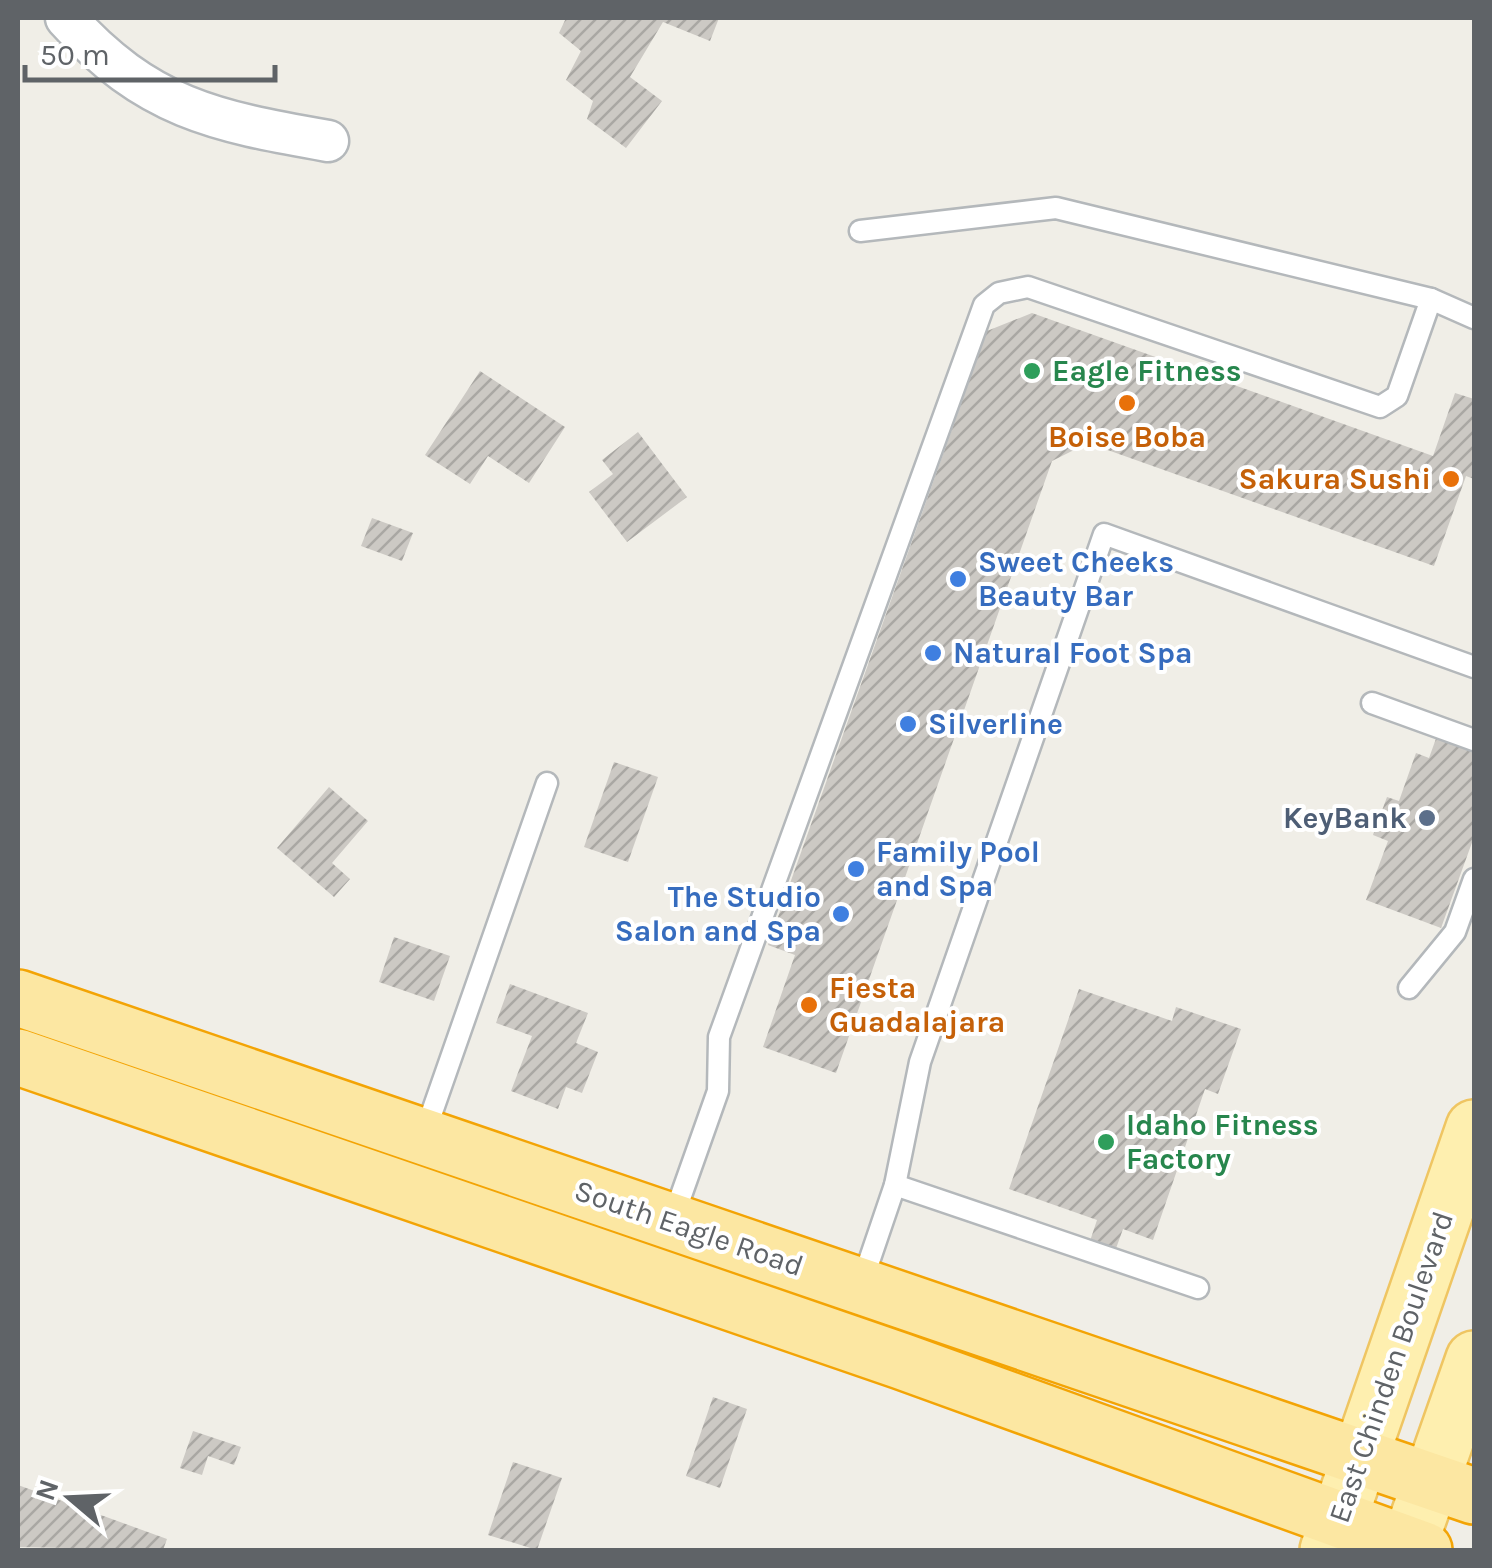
<svg xmlns="http://www.w3.org/2000/svg" width="1492" height="1568" font-family="Karla,sans-serif">
  <style>
    .building { fill: url(#building-hatch) }
    .lines { fill: none; stroke-linecap: round; stroke-linejoin: round }
    .service-casing { stroke: #b4b8bb; stroke-width: 25 }
    .minor-casing { stroke: #b4b8bb; stroke-width: 45 }
    .primary-casing { stroke: #efc562; stroke-width: 60 }
    .trunk-casing { stroke: #f3a405; stroke-width: 60 }
    .service { stroke: #fff; stroke-width: 20 }
    .minor { stroke: #fff; stroke-width: 40 }
    .primary { stroke: #feefaf; stroke-width: 55 }
    .trunk { stroke: #fce7a2; stroke-width: 55 }
    .leisure-dot { fill: #2e9e5b; stroke: #fff; stroke-width: 4 }
    .food-dot { fill: #e8710a; stroke: #fff; stroke-width: 4 }
    .shop-dot { fill: #3f7fe0; stroke: #fff; stroke-width: 4 }
    .service-dot { fill: #5c6f8a; stroke: #fff; stroke-width: 4 }
    .labels { text-anchor: middle; dominant-baseline: central; stroke-width: 8; stroke-linejoin: round; paint-order: stroke }
    .leisure-label { font-size: 30px; font-weight: bold; fill: #27864d; stroke: #fff; text-anchor: start }
    .food-label { font-size: 30px; font-weight: bold; fill: #c56008; stroke: #fff }
    .shop-label { font-size: 30px; font-weight: bold; fill: #366cbe; stroke: #fff; text-anchor: start }
    .service-label { font-size: 30px; font-weight: bold; fill: #4e5e75; stroke: #fff; text-anchor: end }
    .street-label { font-size: 30px; fill: #5f6367; stroke: #fff }
  </style>
  <defs>
    <pattern id="building-hatch" width="6" height="6" patternUnits="userSpaceOnUse" patternTransform="scale(2.5)"><rect width="6" height="6" fill="#ccc9c4"/><path d="M-1 1l2-2M0 6l6-6M5 7l2-2" fill="none" stroke="#a9a7a3"/></pattern>
  </defs>
  <rect width="100%" height="100%" fill="#f0eee7"/>
  <!-- building -->
  <g class="building">
    <polygon points="566,18 719,18 710,41 663,22 630,77 662,101 626,148 587,119 593,101 566,80 581,51 559,33"/>
    <polygon points="1032,313 1433,456 1455,393 1474,399 1474,479 1466,476 1434,566 1088,443 1052,461 836,1073 763,1047 795,955 768,945 987,331"/>
    <polygon points="480,371 565,427 529,483 488,456 470,484 425,455"/>
    <polygon points="638,432 687,497 627,542 589,492 613,474 602,460"/>
    <polygon points="372,518 413,533 402,561 361,546"/>
    <polygon points="1438,733 1474,746 1474,837 1441,928 1366,900 1388,841 1373,835 1387,797 1399,801 1416,753 1429,758"/>
    <polygon points="614,762 658,777 628,862 584,847"/>
    <polygon points="329,787 368,821 332,863 350,879 334,897 277,848"/>
    <polygon points="394,937 450,956 434,1001 379,982"/>
    <polygon points="510,984 588,1013 576,1043 598,1052 582,1093 566,1087 558,1109 511,1091 532,1036 496,1023"/>
    <polygon points="1079,989 1172,1021 1176,1007 1241,1029 1218,1094 1205,1089 1153,1240 1123,1229 1114,1254 1089,1244 1097,1220 1009,1189"/>
    <polygon points="713,1397 747,1409 720,1488 686,1476"/>
    <polygon points="193,1431 241,1447 234,1465 208,1456 202,1475 180,1468"/>
    <polygon points="513,1462 562,1478 537,1550 488,1535"/>
    <polygon points="18,1485 167,1539 163,1550 18,1547"/>
  </g>
  <g class="lines">
    <defs>
      <g id="service">
        <polyline points="860,231 1056,208 1431,299 1474,318"/>
        <polyline points="1372,703 1474,740"/>
        <polyline points="1409,988 1455,932 1474,879"/>
        <polyline points="424,1135 547,783"/>
        <polyline points="895,1185 1198,1288"/>
        <polyline points="672,1221 718,1091 719,1037 984,305 999,293 1028,287 1380,407 1397,396 1431,299"/>
        <polyline points="861,1285 895,1185 920,1062 1104,534 1474,667"/>
      </g>
      <path id="minor" d="M 66,18 C 147,108 214,121 328,141"/>
      <g id="primary">
        <polyline points="1328,1550 1474,1128"/>
        <polyline points="1407,1550 1474,1359"/>
      </g>
      <g id="trunk">
        <polyline points="18,998 1474,1496"/>
        <polyline points="18,1057 901,1361 1424,1550"/>
      </g>
    </defs>
    <!-- service casing -->
    <use href="#service" class="service-casing"/>
    <!-- minor casing -->
    <use href="#minor" class="minor-casing"/>
    <!-- primary casing -->
    <use href="#primary" class="primary-casing"/>
    <!-- trunk casing -->
    <use href="#trunk" class="trunk-casing"/>
    <!-- service -->
    <use href="#service" class="service"/>
    <!-- minor -->
    <use href="#minor" class="minor"/>
    <!-- primary -->
    <use href="#primary" class="primary"/>
    <!-- trunk -->
    <use href="#trunk" class="trunk"/>
  </g>
  <!-- markers -->
  <g class="leisure-dot">
    <circle cx="1032" cy="371" r="10"/>
    <circle cx="1106" cy="1142" r="10"/>
  </g>
  <g class="food-dot">
    <circle cx="1127" cy="403" r="10"/>
    <circle cx="1451" cy="479" r="10"/>
    <circle cx="809" cy="1005" r="10"/>
  </g>
  <g class="shop-dot">
    <circle cx="958" cy="579" r="10"/>
    <circle cx="933" cy="653" r="10"/>
    <circle cx="908" cy="724" r="10"/>
    <circle cx="856" cy="869" r="10"/>
    <circle cx="841" cy="914" r="10"/>
  </g>
  <circle class="service-dot" cx="1427" cy="818" r="10"/>
  <g class="labels">
    <!-- leisure labels -->
    <g class="leisure-label">
      <text x="1052" y="371">Eagle Fitness</text>
      <text x="1126" y="1125">Idaho Fitness<tspan x="1126" dy="34">Factory</tspan></text>
    </g>
    <!-- food labels -->
    <g class="food-label">
      <text x="1127" y="437">Boise Boba</text>
      <text x="1431" y="479" text-anchor="end">Sakura Sushi</text>
      <text x="829" y="988" text-anchor="start">Fiesta<tspan x="829" dy="34">Guadalajara</tspan></text>
    </g>
    <!-- shop labels -->
    <g class="shop-label">
      <text x="978" y="562">Sweet Cheeks<tspan x="978" dy="34">Beauty Bar</tspan></text>
      <text x="953" y="653">Natural Foot Spa</text>
      <text x="928" y="724">Silverline</text>
      <text x="876" y="852">Family Pool<tspan x="876" dy="34">and Spa</tspan></text>
      <text x="821" y="897" text-anchor="end">The Studio<tspan x="821" dy="34">Salon and Spa</tspan></text>
    </g>
    <!-- service labels -->
    <g class="service-label">
      <text x="1407" y="818">KeyBank</text>
    </g>
    <!-- street labels -->
    <g class="street-label">
      <text transform="translate(689 1228) rotate(19)">South Eagle Road</text>
      <text transform="translate(1391 1367) rotate(-71)">East Chinden Boulevard</text>
    </g>
  </g>
  <!-- border -->
  <rect width="1492" height="1568" fill="none" stroke="#5f6367" stroke-width="40"/>
  <!-- north arrow -->
  <g transform="translate(70 1498) rotate(289)" stroke="#ffffff" stroke-width="8" paint-order="stroke">
  <path d="M0-8L18 38L0 25L-18 38Z" fill="#5f6367"/>
  <text y="-15" font-size="28" font-weight="bold" text-anchor="middle" fill="#5f6367">N</text>
  </g>
  <!-- scale -->
  <path d="M25 65v15h250v-15" fill="none" stroke="#5f6367" stroke-width="5"/>
  <text x="40" y="65" font-size="30" fill="#5f6367" stroke="#ffffff" stroke-width="8" paint-order="stroke">50 m</text>
</svg>
